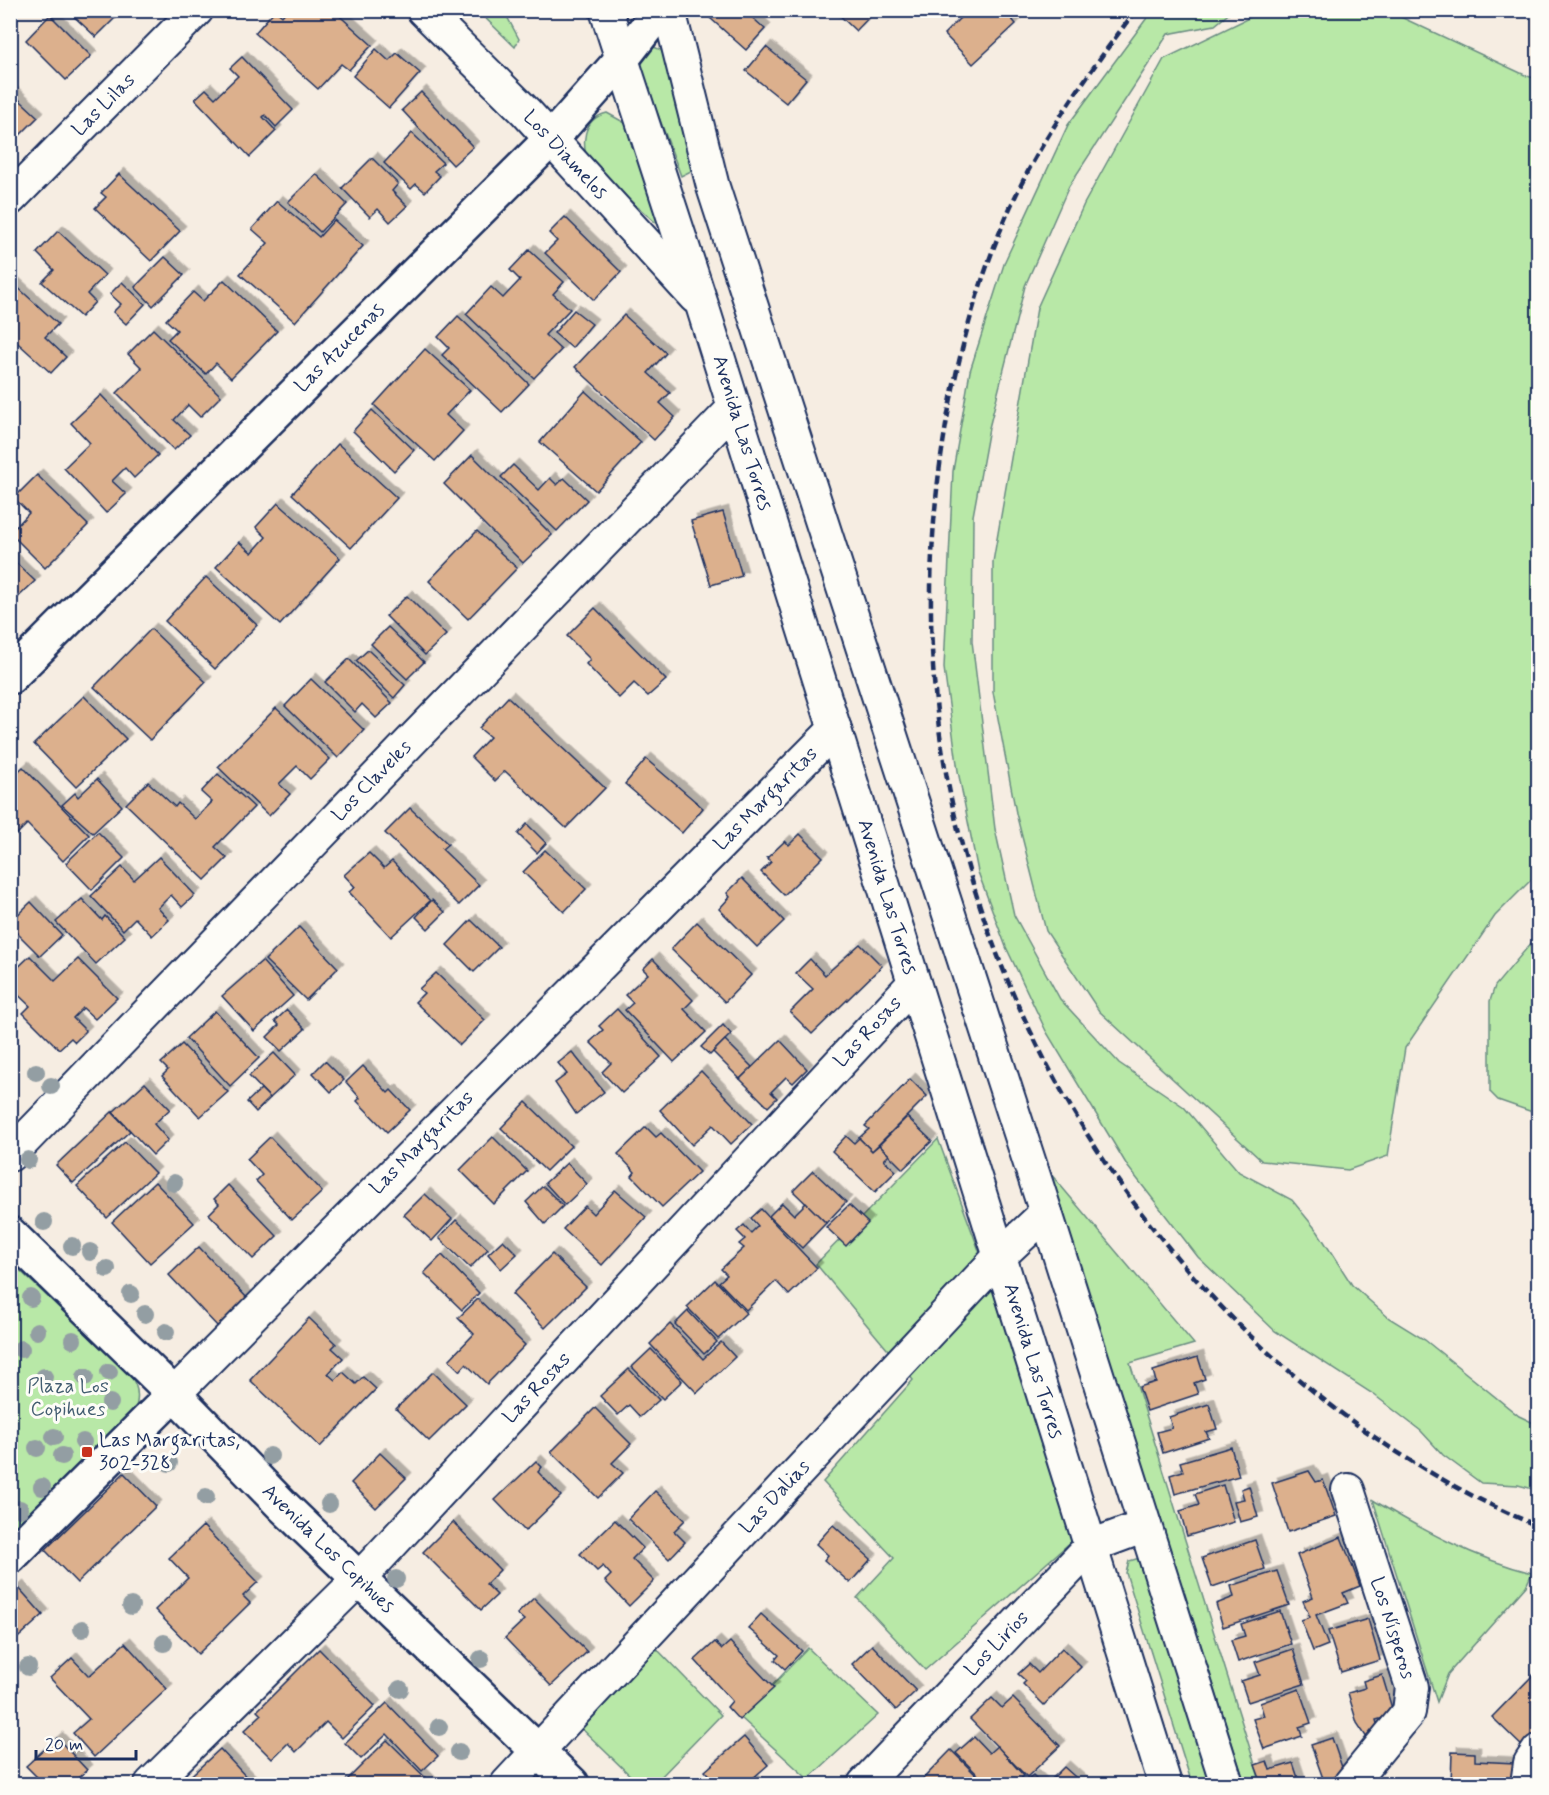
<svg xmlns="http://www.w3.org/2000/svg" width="1549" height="1795" font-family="Mynerve,sans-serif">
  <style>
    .green { fill: #b8e8a7; stroke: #6a8c82; stroke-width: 1.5 }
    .building { fill: #dcb08d; stroke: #1b2f5e; stroke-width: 1.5; filter: url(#shadow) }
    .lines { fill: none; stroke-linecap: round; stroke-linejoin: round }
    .street-casing { stroke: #1b2f5e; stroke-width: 36 }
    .secondary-casing { stroke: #1b2f5e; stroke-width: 38 }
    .street { stroke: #fdfcf7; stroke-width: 32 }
    .secondary { stroke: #fdfcf7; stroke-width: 33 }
    .rail { stroke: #1b2f5e; stroke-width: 4.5; stroke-dasharray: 9 4.5; stroke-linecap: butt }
    .tree { fill: #939ea3 }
    .poi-dot { fill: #c8321e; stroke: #fdfcf7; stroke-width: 2 }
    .labels { text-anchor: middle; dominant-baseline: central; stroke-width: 6; stroke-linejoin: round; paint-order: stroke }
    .street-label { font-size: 20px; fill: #1b2f5e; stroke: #fdfcf7 }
    .park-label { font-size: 20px; fill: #425d70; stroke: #fdfcf7 }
    .poi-label { font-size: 20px; fill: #1b2f5e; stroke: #fdfcf7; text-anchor: start }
  </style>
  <defs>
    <filter id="shadow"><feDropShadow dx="5.5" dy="-5.5" stdDeviation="0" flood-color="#0004"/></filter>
  </defs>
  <rect width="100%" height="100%" fill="#f6ede2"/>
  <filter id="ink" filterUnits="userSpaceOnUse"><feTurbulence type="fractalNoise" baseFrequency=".0167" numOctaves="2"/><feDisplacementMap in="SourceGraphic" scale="12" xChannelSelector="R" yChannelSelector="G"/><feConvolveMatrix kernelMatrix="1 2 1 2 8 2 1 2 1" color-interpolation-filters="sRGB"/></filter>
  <g filter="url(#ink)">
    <!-- green -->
    <g class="green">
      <polygon points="478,11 504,11 519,39 515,47"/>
      <polygon points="1152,11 1232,11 1215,25 1168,34 1069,186 1025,286 989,428 973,516 972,641 995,829 1014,915 1060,999 1119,1063 1184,1107 1239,1172 1292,1200 1318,1232 1352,1285 1389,1318 1425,1340 1519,1416 1538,1425 1538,1495 1537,1490 1518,1485 1481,1483 1443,1455 1421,1431 1373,1394 1275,1331 1198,1257 1128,1167 1046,1031 1006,947 978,872 958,771 944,668 953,471 970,371 1005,261 1068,125"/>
      <polygon points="1263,11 1388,11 1527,76 1538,79 1538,873 1495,916 1405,1048 1388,1156 1348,1170 1262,1161 1099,1011 1046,931 1016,813 993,692 993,562 1037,308 1084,204 1164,59"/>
      <polygon points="654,47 661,50 665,59 701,166 681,176 641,69 639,60 644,49"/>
      <path d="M 607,113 L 627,124 L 662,228 L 589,165 C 581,144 582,119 607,113 Z"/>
      <polygon points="1538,935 1538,1114 1498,1100 1490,1092 1490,1001 1495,986"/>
      <polygon points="938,1139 995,1294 1073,1540 925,1670 857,1598 894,1558 823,1482 913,1380 816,1264"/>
      <polygon points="1050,1173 1194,1344 1130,1363 1261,1784 1245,1784"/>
      <path d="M 10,1261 L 129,1374 C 139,1386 140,1398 134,1412 L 16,1528 L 11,1529 Z"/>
      <path d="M 1373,1500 C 1422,1530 1476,1559 1532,1573 L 1526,1586 L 1448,1674 L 1437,1702 Z"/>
      <polygon points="1140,1558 1220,1784 1192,1784 1126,1573 1129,1561"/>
      <polygon points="655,1647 721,1715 654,1784 639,1784 578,1725"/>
      <polygon points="808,1648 878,1715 808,1779 741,1718"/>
    </g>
    <!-- building -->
    <g class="building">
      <polygon points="67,10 112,10 117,16 96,37"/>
      <polygon points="275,10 282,16 287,10 333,10 372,45 349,70 341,64 318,89 255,33"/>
      <polygon points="701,10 744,10 765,29 746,50"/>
      <polygon points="834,10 876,10 856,31"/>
      <polygon points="968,10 1004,10 1016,24 973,64 944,34"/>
      <polygon points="50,15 91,56 66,80 26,40"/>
      <polygon points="766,47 806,79 786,103 746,71"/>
      <polygon points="376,49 389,61 397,53 420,73 389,108 353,76"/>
      <polygon points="242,57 293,110 276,127 265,115 263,117 276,131 250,157 195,99 206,89 215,98 238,76 230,68"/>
      <polygon points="10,91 38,117 10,145"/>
      <polygon points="421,92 473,147 453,165 402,110"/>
      <polygon points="412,133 443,163 434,171 440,176 425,192 416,184 411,189 384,163"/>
      <polygon points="372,158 398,184 392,191 407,206 390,222 378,209 370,217 342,188"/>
      <polygon points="119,174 180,231 151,261 95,208 106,197 101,193"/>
      <polygon points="316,174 347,204 320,232 288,202"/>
      <polygon points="277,201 319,237 334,220 363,246 295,322 240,274 268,243 252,229"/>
      <polygon points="565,217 621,272 594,300 545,253 557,241 549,233"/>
      <polygon points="58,231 105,275 87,294 95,302 81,317 42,282 54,270 37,253"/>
      <polygon points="529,250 564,282 553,294 570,309 545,335 561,350 534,378 466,314 491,287 503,298 520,280 510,270"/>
      <polygon points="165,257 184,275 153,306 135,287"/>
      <polygon points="224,280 277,331 231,378 216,363 206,374 168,339 177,330 166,320 193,292 203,301"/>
      <polygon points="122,282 145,304 126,324 113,312 121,304 110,294"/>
      <polygon points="14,284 58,324 45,337 66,357 51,373 10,336 10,288"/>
      <polygon points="574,310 592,324 572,348 554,333"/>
      <polygon points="624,315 666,353 648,373 670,393 660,403 675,417 654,440 575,367"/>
      <polygon points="458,316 529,384 502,412 442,355 449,348 438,337"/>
      <polygon points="153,329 221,396 200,417 188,405 174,420 190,435 174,450 117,393 142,368 128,354"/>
      <polygon points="425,349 470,390 446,415 463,431 435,461 374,405"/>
      <polygon points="585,391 641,442 596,491 540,442"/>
      <polygon points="101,395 158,455 134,478 125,468 112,481 126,494 106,513 64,468 90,443 71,423"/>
      <polygon points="372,410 414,450 394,471 353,431"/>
      <polygon points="338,444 397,498 351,548 292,494"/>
      <polygon points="472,455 552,535 523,563 444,484"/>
      <polygon points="513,465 539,490 550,478 557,485 564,478 587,500 557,531 501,477"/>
      <polygon points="37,475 88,525 45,568 10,533 29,513 14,498"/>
      <polygon points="278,503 340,558 280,625 216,567 239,542 252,553 266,537 256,527"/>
      <polygon points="723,512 742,576 711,585 691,521"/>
      <polygon points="477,531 517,568 468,619 429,581"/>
      <polygon points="10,557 35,581 10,605"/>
      <polygon points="206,577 257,625 215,669 165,621"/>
      <polygon points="407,596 446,635 425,655 386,616"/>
      <polygon points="595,608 666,680 648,696 634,683 619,698 586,664 590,659 567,636"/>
      <polygon points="388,627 424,662 407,679 371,644"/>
      <polygon points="151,629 206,682 150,740 94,687"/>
      <polygon points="368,650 405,685 394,698 356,661"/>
      <polygon points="349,659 392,703 376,718 362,704 355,712 325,682"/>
      <polygon points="311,679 364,730 338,758 285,706"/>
      <polygon points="84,696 126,739 76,787 34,744"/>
      <polygon points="508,697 605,788 566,828 505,771 495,781 471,757 490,737 479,728"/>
      <polygon points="276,708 330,759 310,779 297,766 279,784 290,794 269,816 218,767"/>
      <polygon points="646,759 703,808 682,833 625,784"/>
      <polygon points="23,767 89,835 63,861 27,824 10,841 10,779"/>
      <polygon points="218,774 254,807 215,847 227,858 205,880 126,804 148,782 175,807 178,803 195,819 212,802 201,792"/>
      <polygon points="97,779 122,806 93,833 62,805 75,793 78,797"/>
      <polygon points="410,808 448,844 442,849 479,885 459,905 385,833"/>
      <polygon points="527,824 546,843 537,853 518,834"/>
      <polygon points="98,832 124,858 92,890 66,863"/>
      <polygon points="800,834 823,857 784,895 761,872 771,862 767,858 785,841 789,845"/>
      <polygon points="545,850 586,889 564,912 523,872"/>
      <polygon points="369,853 384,868 392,861 430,901 391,937 349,892 355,887 344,875"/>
      <polygon points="159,857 195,895 182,907 171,895 158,908 169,920 152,936 135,918 123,930 91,896 122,867 134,880"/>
      <polygon points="742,878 784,921 757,947 719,909 730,897 727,893"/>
      <polygon points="82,899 102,920 105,916 125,937 96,964 56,922"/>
      <polygon points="432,900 445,912 428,929 416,917"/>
      <polygon points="31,902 62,935 40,956 10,926 10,922"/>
      <polygon points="471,920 499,947 474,972 447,945"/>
      <polygon points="697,922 751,975 725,1002 671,949"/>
      <polygon points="299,927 338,968 306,1000 265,960"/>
      <polygon points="860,944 882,966 812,1034 790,1012 813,989 796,973 810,959 825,975"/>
      <polygon points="30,956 55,981 78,959 117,998 95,1019 83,1008 73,1018 86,1031 75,1042 71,1038 59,1049 23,1013 30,1006 10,987 10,975"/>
      <polygon points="653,959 693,1000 684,1009 706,1032 674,1062 625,1010 633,1003 625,995 648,974 643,969"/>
      <polygon points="262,961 293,996 254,1031 222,996"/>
      <polygon points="436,973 485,1020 460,1045 415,1002 424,993 419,989"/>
      <polygon points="617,1009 661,1057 622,1093 602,1072 611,1063 590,1042 603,1030 599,1026"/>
      <polygon points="287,1010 305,1029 281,1051 267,1037 279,1025 275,1021"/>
      <polygon points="215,1011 259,1058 230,1086 186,1038"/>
      <polygon points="723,1025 731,1034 710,1055 701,1047"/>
      <polygon points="725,1040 752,1067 740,1079 713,1052"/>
      <polygon points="780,1040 807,1069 793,1083 786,1077 771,1092 777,1098 768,1107 740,1079"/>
      <polygon points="182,1044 228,1092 200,1117 162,1076 168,1070 161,1063"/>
      <polygon points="572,1052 604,1092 576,1114 555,1083 567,1074 558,1063"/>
      <polygon points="274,1053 295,1075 270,1098 249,1076"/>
      <polygon points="325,1061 344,1080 331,1092 313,1073"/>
      <polygon points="363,1066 388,1093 391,1090 410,1110 387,1132 357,1101 360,1098 346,1082"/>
      <polygon points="701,1071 752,1124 731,1144 713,1125 692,1145 660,1110"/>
      <polygon points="910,1079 927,1096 872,1151 859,1138 869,1129 865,1126"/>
      <polygon points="145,1083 170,1109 154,1124 168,1140 153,1155 113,1112"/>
      <polygon points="261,1089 270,1098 256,1112 247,1102"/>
      <polygon points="526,1102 571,1146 546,1171 501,1128"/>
      <polygon points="112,1112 130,1131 73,1183 56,1165"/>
      <polygon points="907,1117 932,1141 903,1169 879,1145"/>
      <polygon points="646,1127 656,1137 661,1133 699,1172 662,1207 632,1176 635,1172 618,1154"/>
      <polygon points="846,1136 854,1143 859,1138 872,1151 879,1145 889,1155 884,1160 896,1171 875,1192 832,1151"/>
      <polygon points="270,1137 322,1192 292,1220 256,1181 262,1175 247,1159"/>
      <polygon points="493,1137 527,1171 494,1204 460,1170"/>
      <polygon points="125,1142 155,1173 107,1218 77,1186"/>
      <polygon points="567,1163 587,1184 565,1205 545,1183"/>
      <polygon points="813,1171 846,1202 826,1223 793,1191"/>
      <polygon points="155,1182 194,1223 150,1263 112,1222"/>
      <polygon points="228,1185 277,1236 253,1259 209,1214 219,1204 214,1199"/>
      <polygon points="543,1186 563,1206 545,1224 526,1202"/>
      <polygon points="615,1190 646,1217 602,1265 563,1229 585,1206 593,1214"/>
      <polygon points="425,1194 452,1219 432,1241 404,1215"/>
      <polygon points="782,1203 794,1215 806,1203 826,1223 802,1248 769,1216"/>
      <polygon points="849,1205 868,1223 846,1246 826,1227"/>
      <polygon points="761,1209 817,1268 789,1295 776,1281 746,1310 719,1282 727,1275 721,1269 744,1248 739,1244 745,1239 737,1231 744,1225 751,1233 758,1226 751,1218"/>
      <polygon points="456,1220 488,1249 470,1268 439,1238"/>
      <polygon points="503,1240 517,1254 501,1269 488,1254"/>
      <polygon points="199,1247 248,1299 218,1327 169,1275"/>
      <polygon points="552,1254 586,1287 545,1328 512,1294"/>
      <polygon points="442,1255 479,1293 462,1310 424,1273"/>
      <polygon points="715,1280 746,1313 718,1339 687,1307"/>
      <polygon points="478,1299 525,1345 487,1384 466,1364 460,1371 449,1360 474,1334 458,1318"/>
      <polygon points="688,1311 717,1342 704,1354 675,1324"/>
      <polygon points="309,1318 336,1344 332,1348 343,1358 328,1374 335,1380 343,1372 356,1384 363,1377 376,1389 320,1447 250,1380"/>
      <polygon points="670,1324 703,1359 721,1342 735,1357 697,1393 650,1344"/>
      <polygon points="651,1349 682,1381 663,1399 632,1367"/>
      <polygon points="1198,1357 1205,1379 1194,1383 1198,1394 1147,1411 1139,1387 1156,1382 1153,1371"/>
      <polygon points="629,1369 659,1400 640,1417 629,1405 618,1415 600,1396"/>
      <polygon points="433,1372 466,1404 429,1441 396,1409"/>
      <polygon points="1209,1404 1217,1429 1206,1432 1209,1438 1163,1453 1157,1432 1172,1428 1169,1417"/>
      <polygon points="595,1408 631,1444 612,1463 623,1473 598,1498 551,1452"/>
      <polygon points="1231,1447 1239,1476 1175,1494 1170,1475 1183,1471 1180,1462"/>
      <polygon points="380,1453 406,1478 376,1508 351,1483"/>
      <polygon points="536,1461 542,1467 538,1472 561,1496 525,1531 495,1500"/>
      <polygon points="1309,1471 1316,1482 1323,1480 1336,1516 1288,1532 1272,1483"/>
      <polygon points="124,1473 156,1506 77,1583 45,1550"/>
      <polygon points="1223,1485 1234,1522 1187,1536 1180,1511 1199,1505 1195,1494"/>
      <polygon points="1249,1486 1258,1517 1240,1522 1234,1501 1244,1499 1241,1489"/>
      <polygon points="655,1491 685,1520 674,1531 685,1542 669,1559 628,1519"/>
      <polygon points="615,1520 643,1548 632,1559 654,1581 629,1606 605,1581 611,1575 603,1566 597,1571 580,1554"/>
      <polygon points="453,1522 500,1570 486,1584 497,1595 481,1610 423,1552"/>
      <polygon points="833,1525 871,1559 850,1583 824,1560 828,1555 816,1544"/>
      <polygon points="203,1526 258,1582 243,1596 250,1603 198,1654 155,1610 188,1578 169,1558"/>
      <polygon points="1341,1537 1360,1586 1343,1593 1348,1603 1316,1615 1328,1645 1313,1651 1301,1620 1310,1617 1303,1601 1313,1597 1297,1555"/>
      <polygon points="1255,1540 1265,1569 1212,1587 1202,1558"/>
      <polygon points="1277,1571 1289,1605 1223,1627 1216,1604 1234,1597 1231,1586"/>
      <polygon points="18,1587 43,1615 10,1645 10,1594"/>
      <polygon points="534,1598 587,1652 551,1686 505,1638 524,1620 517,1614"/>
      <polygon points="1280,1611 1291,1644 1238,1662 1231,1640 1245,1636 1241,1624"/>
      <polygon points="761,1614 802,1651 785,1669 775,1660 779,1655 748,1628"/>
      <polygon points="1368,1619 1380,1660 1341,1672 1328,1631"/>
      <polygon points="715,1642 722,1649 730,1642 774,1688 739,1720 727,1707 732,1701 695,1660"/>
      <polygon points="125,1643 167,1689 94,1757 73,1733 89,1719 50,1678 72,1658 89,1676"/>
      <polygon points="872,1645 916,1691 896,1710 852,1664"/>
      <polygon points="1062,1648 1081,1667 1044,1705 1023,1684 1026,1681 1018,1674 1029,1664 1038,1673"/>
      <polygon points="319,1649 375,1706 342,1738 326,1722 296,1752 288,1743 272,1759 244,1731 261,1715 257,1711"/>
      <polygon points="1293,1649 1304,1684 1248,1702 1241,1681 1260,1675 1255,1662"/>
      <polygon points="1538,1670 1538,1743 1529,1753 1492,1717"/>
      <polygon points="1382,1675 1394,1715 1376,1720 1380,1735 1367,1738 1357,1723 1348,1693 1365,1688 1363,1681"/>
      <polygon points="1299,1689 1311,1723 1299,1727 1302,1736 1264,1749 1253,1719 1264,1716 1260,1703"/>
      <polygon points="992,1698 1002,1708 1013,1698 1060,1746 1027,1777 970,1719"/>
      <polygon points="387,1703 438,1756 422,1771 387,1734 361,1759 345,1743"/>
      <polygon points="744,1737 768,1765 752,1779 758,1784 717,1784 705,1771"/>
      <polygon points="974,1737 989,1753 997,1746 1024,1776 1015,1784 987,1784 956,1753"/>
      <polygon points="57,1738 87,1770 71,1784 44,1784 26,1766"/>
      <polygon points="1332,1738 1347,1782 1340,1784 1325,1784 1311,1745"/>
      <polygon points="387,1740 431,1783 429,1784 343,1784"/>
      <polygon points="220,1749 253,1784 182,1784"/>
      <polygon points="951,1750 985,1784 925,1784 921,1781"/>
      <polygon points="1452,1752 1475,1753 1475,1761 1515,1763 1514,1784 1451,1784"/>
      <polygon points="1267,1761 1270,1770 1293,1763 1300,1784 1262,1784 1255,1765"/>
      <polygon points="1064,1767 1083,1784 1047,1784"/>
      <polygon points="1033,1775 1042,1784 1022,1784"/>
    </g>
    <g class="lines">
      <defs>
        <g id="street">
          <polyline points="423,10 526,112 695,297"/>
          <polyline points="606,10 702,305 1165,1784"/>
          <polyline points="669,10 713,187 1046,1213 1227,1784"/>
          <polyline points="10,199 197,10"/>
          <polyline points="10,1155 734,408"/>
          <polyline points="174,1394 835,729"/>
          <polyline points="1348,1490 1412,1687 1409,1712 1350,1784"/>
          <polyline points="151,1784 359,1579 914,983"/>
          <polyline points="507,1784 1000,1256 1046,1213"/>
          <polyline points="864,1784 1091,1546 1145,1526"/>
          <polyline points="1527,1784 1530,1763 1538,1751"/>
        </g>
        <g id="secondary">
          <polyline points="10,677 551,139 622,59 660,10"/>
          <polyline points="10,1234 174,1394 282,1505 572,1784"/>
          <polyline points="10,1557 174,1394"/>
        </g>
      </defs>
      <!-- street casing -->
      <use href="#street" class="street-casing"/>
      <!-- secondary casing -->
      <use href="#secondary" class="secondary-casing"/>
      <!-- street -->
      <use href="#street" class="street"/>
      <!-- secondary -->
      <use href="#secondary" class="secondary"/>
      <!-- rail -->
      <path class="rail" d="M 1136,10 C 1083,80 1031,152 999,234 C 938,387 917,572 940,735 C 987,1073 1221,1395 1538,1526"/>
    </g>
    <!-- trees -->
    <g class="tree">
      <circle cx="36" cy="1072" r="9"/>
      <circle cx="51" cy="1086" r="9"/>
      <circle cx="28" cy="1160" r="9"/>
      <circle cx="174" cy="1183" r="9"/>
      <circle cx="44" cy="1222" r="9"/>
      <circle cx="72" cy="1246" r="9"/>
      <circle cx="90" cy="1252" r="9"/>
      <circle cx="107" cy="1269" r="9"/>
      <circle cx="131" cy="1294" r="9"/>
      <circle cx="31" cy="1298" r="9"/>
      <circle cx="145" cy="1314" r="9"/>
      <circle cx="37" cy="1331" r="9"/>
      <circle cx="166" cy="1332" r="9"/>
      <circle cx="73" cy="1340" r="9"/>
      <circle cx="21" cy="1349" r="9"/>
      <circle cx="109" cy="1372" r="9"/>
      <circle cx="44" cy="1377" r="9"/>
      <circle cx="85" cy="1377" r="9"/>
      <circle cx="110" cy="1403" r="9"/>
      <circle cx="54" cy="1437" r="9"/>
      <circle cx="83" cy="1442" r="9"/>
      <circle cx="37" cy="1448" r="9"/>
      <circle cx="62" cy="1456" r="9"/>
      <circle cx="270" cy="1456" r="9"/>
      <circle cx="169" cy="1463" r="9"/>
      <circle cx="42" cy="1487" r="9"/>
      <circle cx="206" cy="1497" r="9"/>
      <circle cx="329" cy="1504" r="9"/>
      <circle cx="20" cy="1509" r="9"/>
      <circle cx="396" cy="1579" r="9"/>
      <circle cx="131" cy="1606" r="9"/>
      <circle cx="82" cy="1629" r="9"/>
      <circle cx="164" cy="1643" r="9"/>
      <circle cx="481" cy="1659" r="9"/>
      <circle cx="28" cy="1667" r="9"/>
      <circle cx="400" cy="1689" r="9"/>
      <circle cx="439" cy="1727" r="9"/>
      <circle cx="459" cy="1752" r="9"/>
    </g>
  </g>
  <!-- markers -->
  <rect class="poi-dot" x="81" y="1446" width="12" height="12" rx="3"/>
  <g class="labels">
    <!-- street labels -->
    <g class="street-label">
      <text transform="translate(104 105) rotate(-45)">Las Lilas</text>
      <text transform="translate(565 155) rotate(47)">Los Diamelos</text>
      <text transform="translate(340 348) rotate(-45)">Las Azucenas</text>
      <text transform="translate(742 433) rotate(73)">Avenida Las Torres</text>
      <text transform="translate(372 781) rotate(-46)">Los Claveles</text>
      <text transform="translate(766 799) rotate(-45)">Las Margaritas</text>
      <text transform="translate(887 897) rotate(73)">Avenida Las Torres</text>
      <text transform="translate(868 1032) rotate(-47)">Las Rosas</text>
      <text transform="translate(422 1143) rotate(-45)">Las Margaritas</text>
      <text transform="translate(1033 1361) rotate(73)">Avenida Las Torres</text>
      <text transform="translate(537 1388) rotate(-47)">Las Rosas</text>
      <text transform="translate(775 1497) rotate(-47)">Las Dalias</text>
      <text transform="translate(328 1549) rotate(44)">Avenida Los Copihues</text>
      <text transform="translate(1392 1628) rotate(72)">Los Nísperos</text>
      <text transform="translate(997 1644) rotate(-46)">Los Lirios</text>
    </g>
    <!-- park labels -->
    <g class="park-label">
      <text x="68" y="1386">Plaza Los<tspan x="68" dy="23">Copihues</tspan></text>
    </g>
    <!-- poi labels -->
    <g class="poi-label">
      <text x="99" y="1440">Las Margaritas,<tspan x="99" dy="23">302-328</tspan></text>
    </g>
  </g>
  <!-- margin -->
  <rect width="1549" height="1795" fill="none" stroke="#fdfcf7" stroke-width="36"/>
  <rect x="18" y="18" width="1513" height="1759" fill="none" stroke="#1b2f5e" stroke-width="2" filter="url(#ink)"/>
  <!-- scale -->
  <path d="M36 1750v9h100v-9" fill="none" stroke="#1b2f5e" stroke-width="3"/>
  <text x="45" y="1750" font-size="18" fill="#1b2f5e" stroke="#fdfcf7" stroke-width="4.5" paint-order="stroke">20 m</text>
</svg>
